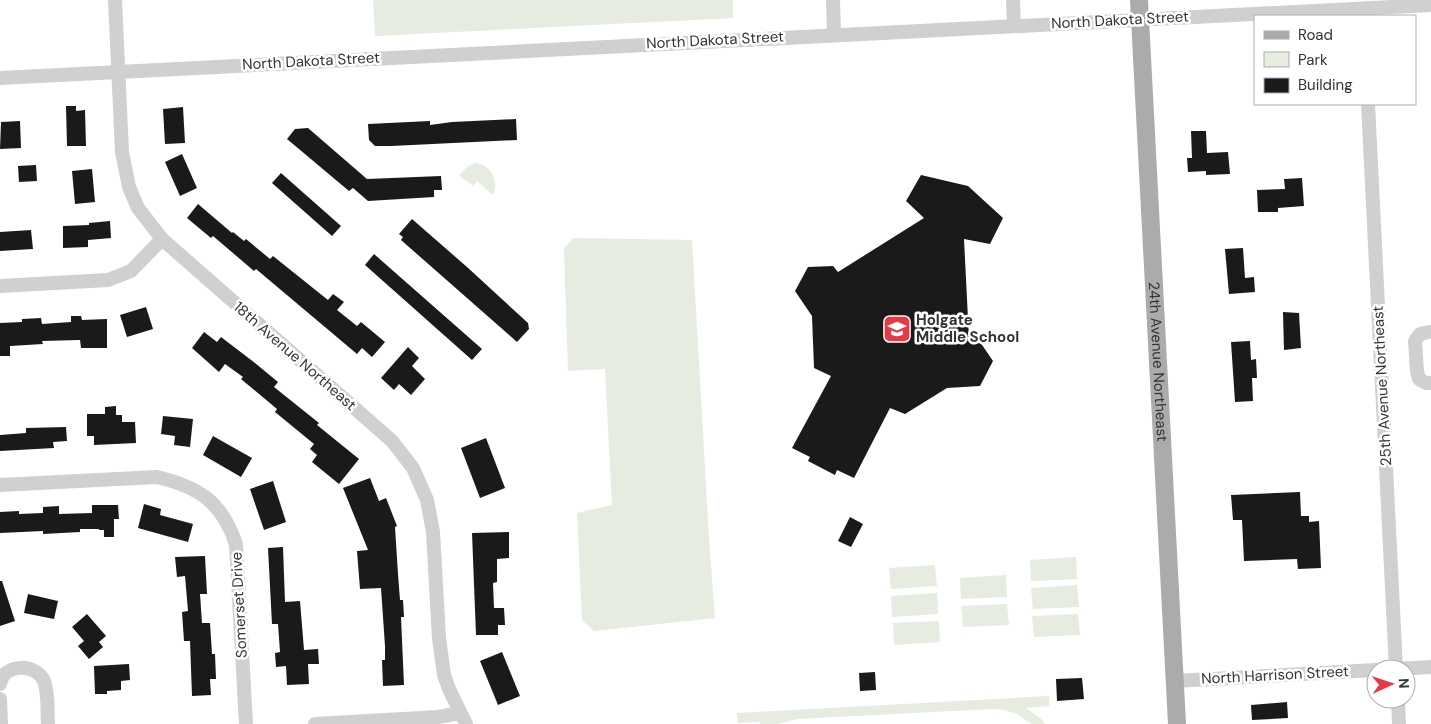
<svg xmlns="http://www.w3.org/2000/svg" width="1431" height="724" font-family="'DM Sans',sans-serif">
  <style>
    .green { fill: #e6ecdf }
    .building { fill: #1a1a1a }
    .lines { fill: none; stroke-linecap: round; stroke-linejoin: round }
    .minor { stroke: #d0d0d0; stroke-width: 14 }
    .major { stroke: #ababab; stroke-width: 18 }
    .labels { text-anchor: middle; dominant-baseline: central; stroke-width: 5; stroke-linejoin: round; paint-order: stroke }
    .street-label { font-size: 15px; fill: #333; stroke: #fff }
    .poi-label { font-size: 15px; font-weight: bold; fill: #333; stroke: #fff; text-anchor: start }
  </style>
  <rect width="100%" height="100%" fill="#fff"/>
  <!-- green -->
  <g class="green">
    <polygon points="373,0 733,0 733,18 375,36"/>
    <path d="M 476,163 C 492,166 499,180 493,195 L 477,181 L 473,186 L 459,175 L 468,166 Z"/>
    <polygon points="573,238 692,240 709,539 715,618 594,631 582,620 577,513 612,505 605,369 568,371 564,249"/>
    <polygon points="1076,557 1077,579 1031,581 1030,560"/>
    <polygon points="935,565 937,586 891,589 889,568"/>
    <polygon points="1006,575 1007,597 961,599 960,578"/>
    <polygon points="1077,585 1079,607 1033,609 1031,588"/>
    <polygon points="937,593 938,614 892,617 891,596"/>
    <polygon points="1007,604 1009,625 963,627 961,606"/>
    <polygon points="1078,614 1080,635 1034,637 1032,616"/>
    <polygon points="939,621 940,642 894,645 893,623"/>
    <polygon points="1049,696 1049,706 1026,708 1041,719 1045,724 1032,724 1015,713 1003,710 992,709 797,719 778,724 759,724 761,722 738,723 737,713"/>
  </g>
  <!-- building -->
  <g class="building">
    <polygon points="66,106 76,106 76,111 85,110 86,146 67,146"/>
    <polygon points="183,107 185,143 165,144 163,109"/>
    <polygon points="516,119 517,140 391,146 375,146 369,140 368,124 430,121 430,125 452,122"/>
    <polygon points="20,121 21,148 0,149 1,122"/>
    <polygon points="308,128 367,179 441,176 442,190 434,190 434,197 368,201 353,188 349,191 287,139 295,129"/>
    <polygon points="1191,131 1206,131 1207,153 1228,152 1230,174 1206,175 1206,171 1188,172 1187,158 1192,158"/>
    <polygon points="182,154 197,188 180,196 165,162"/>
    <polygon points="36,165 37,181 19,182 18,166"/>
    <polygon points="92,169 95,202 75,204 72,171"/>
    <polygon points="281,173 341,226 332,236 272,183"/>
    <polygon points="921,175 968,186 1003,218 990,244 964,239 969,339 978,339 993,361 980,386 947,388 905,414 890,408 854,478 837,470 835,475 808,461 810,457 792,448 831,376 814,368 812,316 795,291 808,267 833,266 838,272 924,218 906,201"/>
    <polygon points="1302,178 1304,206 1278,208 1278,212 1258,212 1257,190 1285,189 1284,179"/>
    <polygon points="198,204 232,233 233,232 244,241 246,239 270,259 273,256 328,300 333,294 344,302 337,310 357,326 361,322 385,342 372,357 362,348 357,354 256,269 254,271 213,236 211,238 187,218"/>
    <polygon points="412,219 467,267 528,323 529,329 517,342 401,240 403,237 399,234"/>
    <polygon points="110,221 111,238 88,240 88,247 63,248 63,226 89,225 89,223"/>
    <polygon points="31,230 33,249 0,251 0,232"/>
    <polygon points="1243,248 1245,278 1254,277 1255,292 1229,294 1225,249"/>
    <polygon points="374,254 482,349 472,360 365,265"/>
    <polygon points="146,307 153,329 127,337 120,315"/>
    <polygon points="1283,312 1299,313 1301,348 1284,350"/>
    <polygon points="71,316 81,316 82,320 107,319 107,348 81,348 80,340 42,341 43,344 10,346 10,356 0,356 0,323 22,322 22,319 41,318 42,324 71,322"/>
    <polygon points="204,332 217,342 221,337 255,363 278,382 274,387 319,423 317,425 359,459 339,484 312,462 317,455 310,449 314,444 275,412 277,409 241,379 243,377 225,364 219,372 192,348"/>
    <polygon points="1250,341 1251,360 1256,359 1257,378 1252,378 1253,401 1235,402 1231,342"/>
    <polygon points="408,347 419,358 412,366 425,379 411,395 399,384 394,390 381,378"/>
    <polygon points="116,406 116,415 122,415 122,422 135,422 136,443 94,445 94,436 87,436 87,414 105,414 105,407"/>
    <polygon points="163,416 193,419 190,447 174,445 175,436 161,434"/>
    <polygon points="66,427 67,441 53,442 54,448 0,451 0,435 26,433 26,428"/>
    <polygon points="213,436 252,458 241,477 203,455"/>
    <polygon points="486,438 505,488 480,498 461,448"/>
    <polygon points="370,478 379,501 386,498 397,526 395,527 398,574 400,600 403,600 404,617 401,617 404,685 383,686 382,660 385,660 385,646 381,588 360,589 357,551 368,550 343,488"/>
    <polygon points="273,481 286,522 264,530 250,489"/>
    <polygon points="1300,492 1301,516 1309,516 1309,522 1319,521 1321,568 1298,569 1297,559 1244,561 1242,520 1233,520 1231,495"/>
    <polygon points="144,504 161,509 160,515 193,524 188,542 138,528"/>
    <polygon points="92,505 118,505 119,519 114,519 114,537 104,537 104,530 99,530 99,529 80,529 80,532 43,534 43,531 0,533 0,512 19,511 19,514 43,513 43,507 59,506 59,514 92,513"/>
    <polygon points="850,517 863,524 851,547 838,541"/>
    <polygon points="509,532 509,558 497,559 497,582 493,583 494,608 504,608 505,625 498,625 498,635 476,635 472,533"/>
    <polygon points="283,547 285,602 300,601 304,650 318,649 319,664 308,664 309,684 287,685 286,666 276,667 275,653 280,652 278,624 272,624 268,548"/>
    <polygon points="205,556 207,594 200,594 202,623 210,623 212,654 215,654 216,679 210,679 211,695 192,696 190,641 184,641 182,612 188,611 185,576 177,577 175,557"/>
    <polygon points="0,581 2,581 15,621 0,626"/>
    <polygon points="28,594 58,601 54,619 24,613"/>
    <polygon points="87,614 106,636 99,642 103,647 89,659 78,646 84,641 72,627"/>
    <polygon points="502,652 520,696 498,705 480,661"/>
    <polygon points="129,664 130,680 121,681 121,690 107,691 107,694 95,694 94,666"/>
    <polygon points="875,672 876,690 860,691 859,673"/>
    <polygon points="1082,678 1084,699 1057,701 1056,679"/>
    <polygon points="1287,702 1288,718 1252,720 1251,705"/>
  </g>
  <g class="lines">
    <!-- minor -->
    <g class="minor">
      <polyline points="115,0 122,152 129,187 138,208 162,239 392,441 413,468 427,500 433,532 439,638 444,675 449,689 466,724"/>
      <polyline points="833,0 834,34"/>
      <polyline points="1013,0 1014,26"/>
      <polyline points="0,78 1431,5"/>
      <polyline points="1368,104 1396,669 1431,667"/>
      <polyline points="0,286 108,280 131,271 162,239"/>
      <polyline points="1429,332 1420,334 1415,341 1417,371 1419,379 1426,383 1431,383"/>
      <path d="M 0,485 L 157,477 C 199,487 222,502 236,544 L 246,724"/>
      <polyline points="1175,681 1376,670"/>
      <path d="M 0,684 C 4,663 36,663 44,681 C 49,694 47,711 48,724"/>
      <polyline points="0,699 1,724"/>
      <polyline points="1398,699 1399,724"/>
      <polyline points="315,724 438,717 460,713"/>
    </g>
    <!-- major -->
    <path class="major" id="s1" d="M 1139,0 L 1177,724"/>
  </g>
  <!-- icons -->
  <defs>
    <symbol id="school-square" viewBox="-11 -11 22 22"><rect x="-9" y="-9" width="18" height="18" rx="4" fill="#e63946" stroke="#fff"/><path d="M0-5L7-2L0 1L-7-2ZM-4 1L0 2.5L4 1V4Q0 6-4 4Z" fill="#fff"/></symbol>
  </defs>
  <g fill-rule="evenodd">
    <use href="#school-square" x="881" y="313" width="32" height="32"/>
  </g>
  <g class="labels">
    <!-- street labels -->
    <g class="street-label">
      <text transform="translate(1120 20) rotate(-3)">North Dakota Street</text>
      <text transform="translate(715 40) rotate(-3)">North Dakota Street</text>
      <text transform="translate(311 61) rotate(-3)">North Dakota Street</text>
      <text transform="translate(295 356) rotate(41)">18th Avenue Northeast</text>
      <text stroke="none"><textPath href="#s1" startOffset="362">24th Avenue Northeast</textPath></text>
      <text transform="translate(1382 386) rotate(-93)">25th Avenue Northeast</text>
      <text transform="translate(239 605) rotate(-93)">Somerset Drive</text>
      <text transform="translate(1275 675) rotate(-3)">North Harrison Street</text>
    </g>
    <!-- poi labels -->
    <g class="poi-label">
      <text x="916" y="320">Holgate<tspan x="916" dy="17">Middle School</tspan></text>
    </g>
  </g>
  <!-- legend -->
  <rect x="1254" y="15" width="162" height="90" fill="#ffffff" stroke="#adadad"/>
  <rect x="1264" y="31" width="25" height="8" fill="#ababab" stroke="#adadad"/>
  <text x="1298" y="40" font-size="15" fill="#333333">Road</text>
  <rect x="1264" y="52" width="25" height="15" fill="#e6ecdf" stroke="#adadad"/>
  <text x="1298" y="65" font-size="15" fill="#333333">Park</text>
  <rect x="1264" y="78" width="25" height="15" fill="#1a1a1a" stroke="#adadad"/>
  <text x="1298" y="90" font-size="15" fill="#333333">Building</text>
  <!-- north arrow -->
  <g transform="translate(1391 684) rotate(87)"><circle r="24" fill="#ffffff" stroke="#adadad"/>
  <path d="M0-4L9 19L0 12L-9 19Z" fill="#e63946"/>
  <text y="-8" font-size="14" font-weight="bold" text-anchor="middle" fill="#333333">N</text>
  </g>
</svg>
